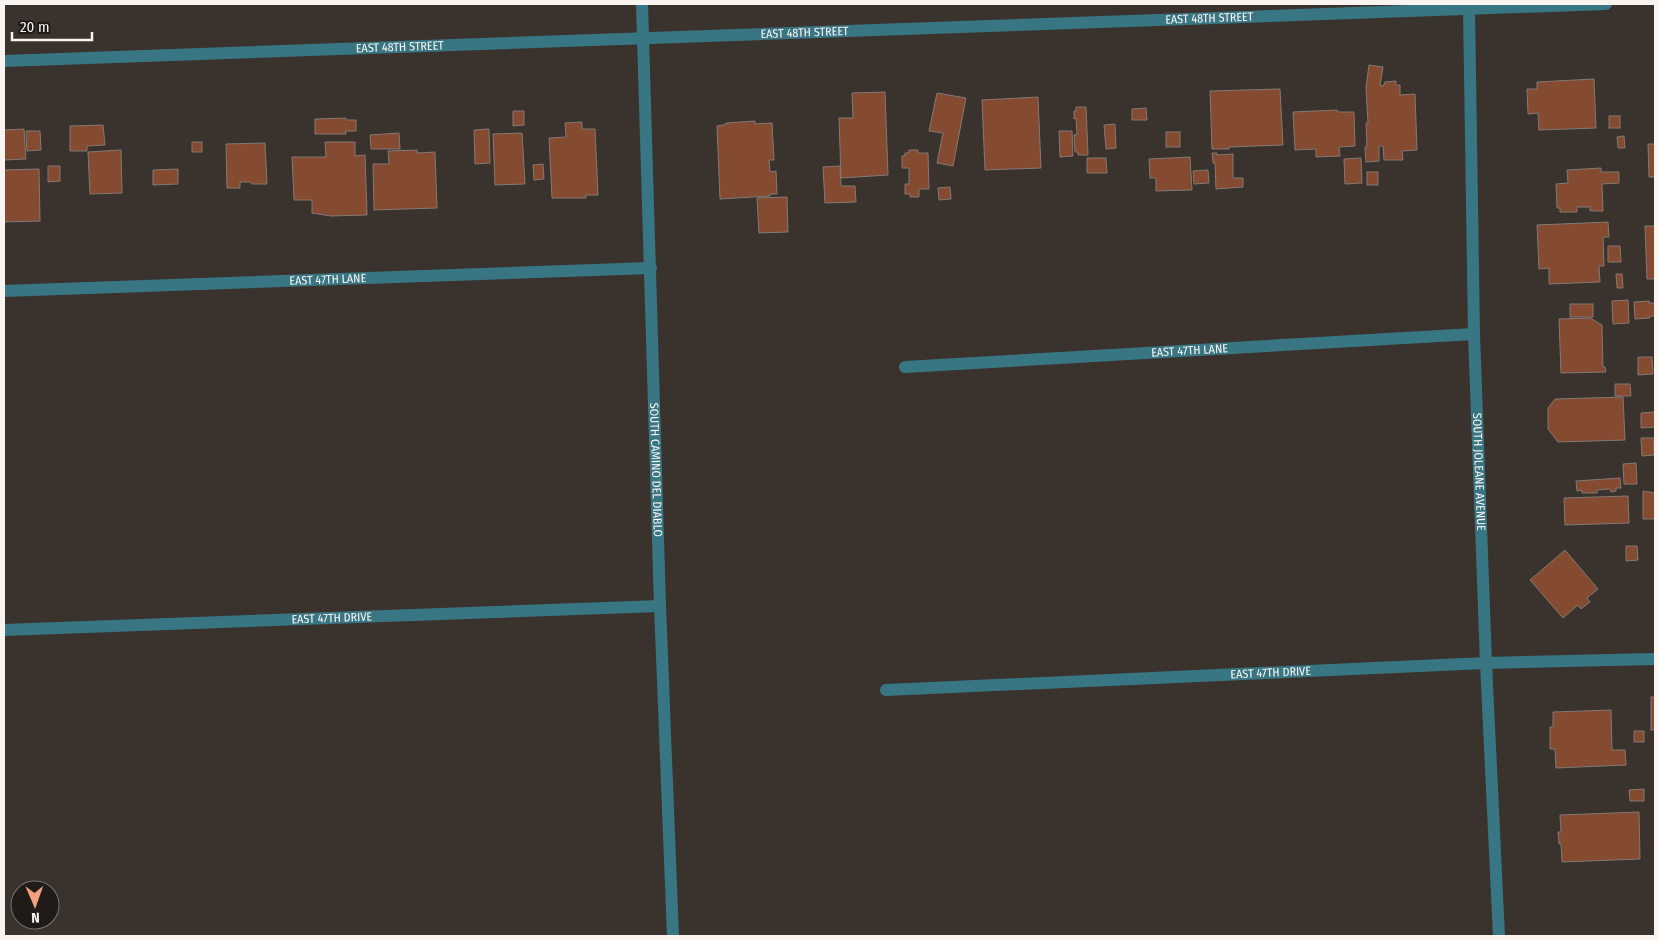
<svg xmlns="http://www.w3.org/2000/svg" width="1659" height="940" font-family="'Fira Sans Condensed',sans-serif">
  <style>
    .building { fill: #854b31; stroke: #847975 }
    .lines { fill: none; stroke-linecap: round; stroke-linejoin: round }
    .minor { stroke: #397684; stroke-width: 12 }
    .tertiary { stroke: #397684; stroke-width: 12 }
    .labels { text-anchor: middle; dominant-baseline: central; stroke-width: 4; stroke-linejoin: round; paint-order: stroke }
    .street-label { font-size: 12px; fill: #f9f4f0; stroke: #1f1b19 }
  </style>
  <rect width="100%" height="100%" fill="#3a322d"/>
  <!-- building -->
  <g class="building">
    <polygon points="1369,65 1383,67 1380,86 1384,85 1385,82 1396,81 1396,85 1400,85 1400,95 1415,94 1417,150 1402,151 1403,160 1384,160 1383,146 1379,146 1379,161 1366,162 1365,147 1367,146 1366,123 1368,123 1366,88"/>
    <polygon points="1594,79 1596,128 1539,130 1538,113 1528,114 1527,89 1537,89 1537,82"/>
    <polygon points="1280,89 1283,145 1229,147 1229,149 1212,149 1210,91"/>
    <polygon points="885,92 888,175 841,178 839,118 853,118 852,93"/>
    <polygon points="937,93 966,98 953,166 937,163 943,133 929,131"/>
    <polygon points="1038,97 1041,168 985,170 982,100"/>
    <polygon points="1076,107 1086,107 1088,155 1078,155 1078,152 1075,152 1074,135 1077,134 1076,118 1074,119 1074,111 1076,111"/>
    <polygon points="1146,108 1147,120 1132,120 1132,109"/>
    <polygon points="1337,110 1338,112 1354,112 1355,146 1339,147 1340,156 1316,157 1316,149 1295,150 1293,112"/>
    <polygon points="513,111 524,111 524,125 513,126"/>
    <rect x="1609" y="116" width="11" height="12"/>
    <polygon points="346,118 346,120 356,120 356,131 345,131 346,134 315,134 315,119"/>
    <polygon points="755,121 755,124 772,123 774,160 769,160 770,172 776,171 777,194 770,194 770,196 720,199 717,126 724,125 726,123"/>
    <polygon points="582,122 582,129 595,129 598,195 586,195 586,198 552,198 549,138 566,137 565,123"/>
    <polygon points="1115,124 1116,148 1106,149 1104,125"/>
    <polygon points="103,125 105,145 87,146 87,151 70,151 70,126"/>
    <polygon points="24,129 26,159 4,160 4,130"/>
    <polygon points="489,129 490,163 475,164 474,130"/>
    <polygon points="26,131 40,131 41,150 27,151"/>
    <polygon points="1059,131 1072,131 1073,156 1060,157"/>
    <rect x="1166" y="132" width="14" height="15"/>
    <polygon points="399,133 400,149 371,149 370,135"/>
    <polygon points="522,133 525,184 495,185 493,134"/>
    <polygon points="1624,136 1625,148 1618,148 1617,137"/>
    <rect x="192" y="142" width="10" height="10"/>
    <polygon points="325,142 355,142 355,156 365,155 367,215 331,216 312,213 312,200 294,200 292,157 326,157"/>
    <polygon points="265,143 267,184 252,184 251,182 240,182 240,188 227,188 226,144"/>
    <polygon points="1648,144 1655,144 1655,177 1649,177"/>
    <polygon points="121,150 122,193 90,194 88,152"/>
    <polygon points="417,150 417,153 435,152 437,208 374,210 373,164 389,164 388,151"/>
    <polygon points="909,150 918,150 918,153 928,153 929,189 919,189 919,197 910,197 910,194 905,194 905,184 909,184 909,168 902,168 902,156 905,156 905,153 909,153"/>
    <polygon points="1212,153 1217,153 1217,155 1233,154 1233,178 1243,178 1243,187 1216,189 1215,163 1213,163"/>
    <polygon points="1190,157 1192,190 1156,191 1156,178 1150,178 1149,159"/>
    <polygon points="1087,158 1106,158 1107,173 1087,173"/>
    <polygon points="1361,158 1362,183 1345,184 1344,159"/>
    <polygon points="543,164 544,179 534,180 533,165"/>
    <polygon points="48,166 60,166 60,181 48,182"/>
    <polygon points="840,166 841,186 855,186 856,202 825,203 823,167"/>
    <polygon points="1601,168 1601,172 1619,172 1619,183 1602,184 1603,211 1590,211 1590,207 1577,207 1577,212 1560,212 1560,208 1557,208 1556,184 1568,183 1567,170"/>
    <polygon points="39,169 40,221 4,222 4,170"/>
    <polygon points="178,169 178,184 153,185 153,170"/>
    <polygon points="1208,170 1209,183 1194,184 1193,171"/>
    <rect x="1367" y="172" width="11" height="13"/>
    <polygon points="950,187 951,199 939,200 938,188"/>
    <polygon points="787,197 788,232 759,233 757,198"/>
    <polygon points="1608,222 1609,237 1603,237 1604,266 1599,266 1600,282 1549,284 1549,268 1539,269 1537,225"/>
    <polygon points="1645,226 1655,226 1655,279 1647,279"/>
    <polygon points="1608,246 1620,246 1621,262 1608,262"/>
    <polygon points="1616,274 1622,274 1623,288 1617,288"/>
    <polygon points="1628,300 1629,323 1613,324 1612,301"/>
    <polygon points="1649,301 1649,303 1655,303 1655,316 1650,316 1650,318 1635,319 1634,302"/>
    <rect x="1570" y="304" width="23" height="13"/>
    <polygon points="1590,318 1602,325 1603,367 1605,367 1606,372 1561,373 1559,319"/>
    <polygon points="1638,357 1652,357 1653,374 1638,375"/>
    <polygon points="1615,384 1630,384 1631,396 1615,396"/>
    <polygon points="1623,397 1625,440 1558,442 1548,429 1548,408 1555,399"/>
    <polygon points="1655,412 1655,427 1641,428 1641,413"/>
    <polygon points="1641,438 1654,438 1654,455 1642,456"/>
    <polygon points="1636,463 1637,484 1624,484 1623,464"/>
    <polygon points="1620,478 1621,488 1616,488 1616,491 1611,492 1610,489 1597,490 1597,493 1582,493 1582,490 1577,491 1576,481"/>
    <polygon points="1643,491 1655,493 1655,519 1643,519"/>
    <polygon points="1628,496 1629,523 1565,525 1564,498"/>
    <polygon points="1626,546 1637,546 1638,560 1626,561"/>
    <polygon points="1565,550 1598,589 1587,598 1590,602 1581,609 1578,605 1563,618 1530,580"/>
    <rect x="1651" y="697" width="4" height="33"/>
    <polygon points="1611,710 1612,750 1625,750 1626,765 1556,768 1555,749 1550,749 1550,727 1553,727 1553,712"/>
    <rect x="1634" y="731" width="10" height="11"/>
    <polygon points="1644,789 1644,801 1630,801 1629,790"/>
    <polygon points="1639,812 1640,859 1562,862 1561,844 1559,844 1558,832 1561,832 1560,815"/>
  </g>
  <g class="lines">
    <!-- minor -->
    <g class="minor">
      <path id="s1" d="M 642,4 L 660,606 L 673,936"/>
      <path id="s2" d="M 1469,8 L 1474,334 L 1486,663 L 1499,936"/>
      <path id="s3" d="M 4,291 L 651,268"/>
      <path id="s4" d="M 905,367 L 1474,334"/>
      <path id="s5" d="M 4,630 L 660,606"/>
      <path id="s6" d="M 886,690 L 1486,663 L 1655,659"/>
    </g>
    <!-- tertiary -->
    <path class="tertiary" id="s7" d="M 4,61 L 1606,4"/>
  </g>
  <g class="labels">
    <!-- street labels -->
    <g class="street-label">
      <text stroke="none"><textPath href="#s7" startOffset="1206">EAST 48TH STREET</textPath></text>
      <text stroke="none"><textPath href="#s7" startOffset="801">EAST 48TH STREET</textPath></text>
      <text stroke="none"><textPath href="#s7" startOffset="396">EAST 48TH STREET</textPath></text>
      <text stroke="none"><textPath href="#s3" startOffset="324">EAST 47TH LANE</textPath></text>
      <text stroke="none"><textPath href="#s4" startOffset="285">EAST 47TH LANE</textPath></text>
      <text stroke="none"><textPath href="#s1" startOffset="466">SOUTH CAMINO DEL DIABLO</textPath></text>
      <text stroke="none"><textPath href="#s2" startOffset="464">SOUTH JOLEANE AVENUE</textPath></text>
      <text stroke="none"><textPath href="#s5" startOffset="328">EAST 47TH DRIVE</textPath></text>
      <text stroke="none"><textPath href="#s6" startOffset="385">EAST 47TH DRIVE</textPath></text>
    </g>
  </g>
  <!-- border -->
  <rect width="1659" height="940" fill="none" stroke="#f9f4f0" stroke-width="10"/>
  <!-- north arrow -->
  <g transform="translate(35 905) rotate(178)"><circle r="24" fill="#1f1b19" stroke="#76726f"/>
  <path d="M0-4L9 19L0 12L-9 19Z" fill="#f2a17e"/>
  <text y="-8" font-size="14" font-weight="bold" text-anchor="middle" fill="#f9f4f0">N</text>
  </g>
  <!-- scale -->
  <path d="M12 32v8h80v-8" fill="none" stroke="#f9f4f0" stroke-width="2.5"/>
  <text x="20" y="32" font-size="15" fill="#f9f4f0" stroke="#1f1b19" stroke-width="4" paint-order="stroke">20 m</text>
</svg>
